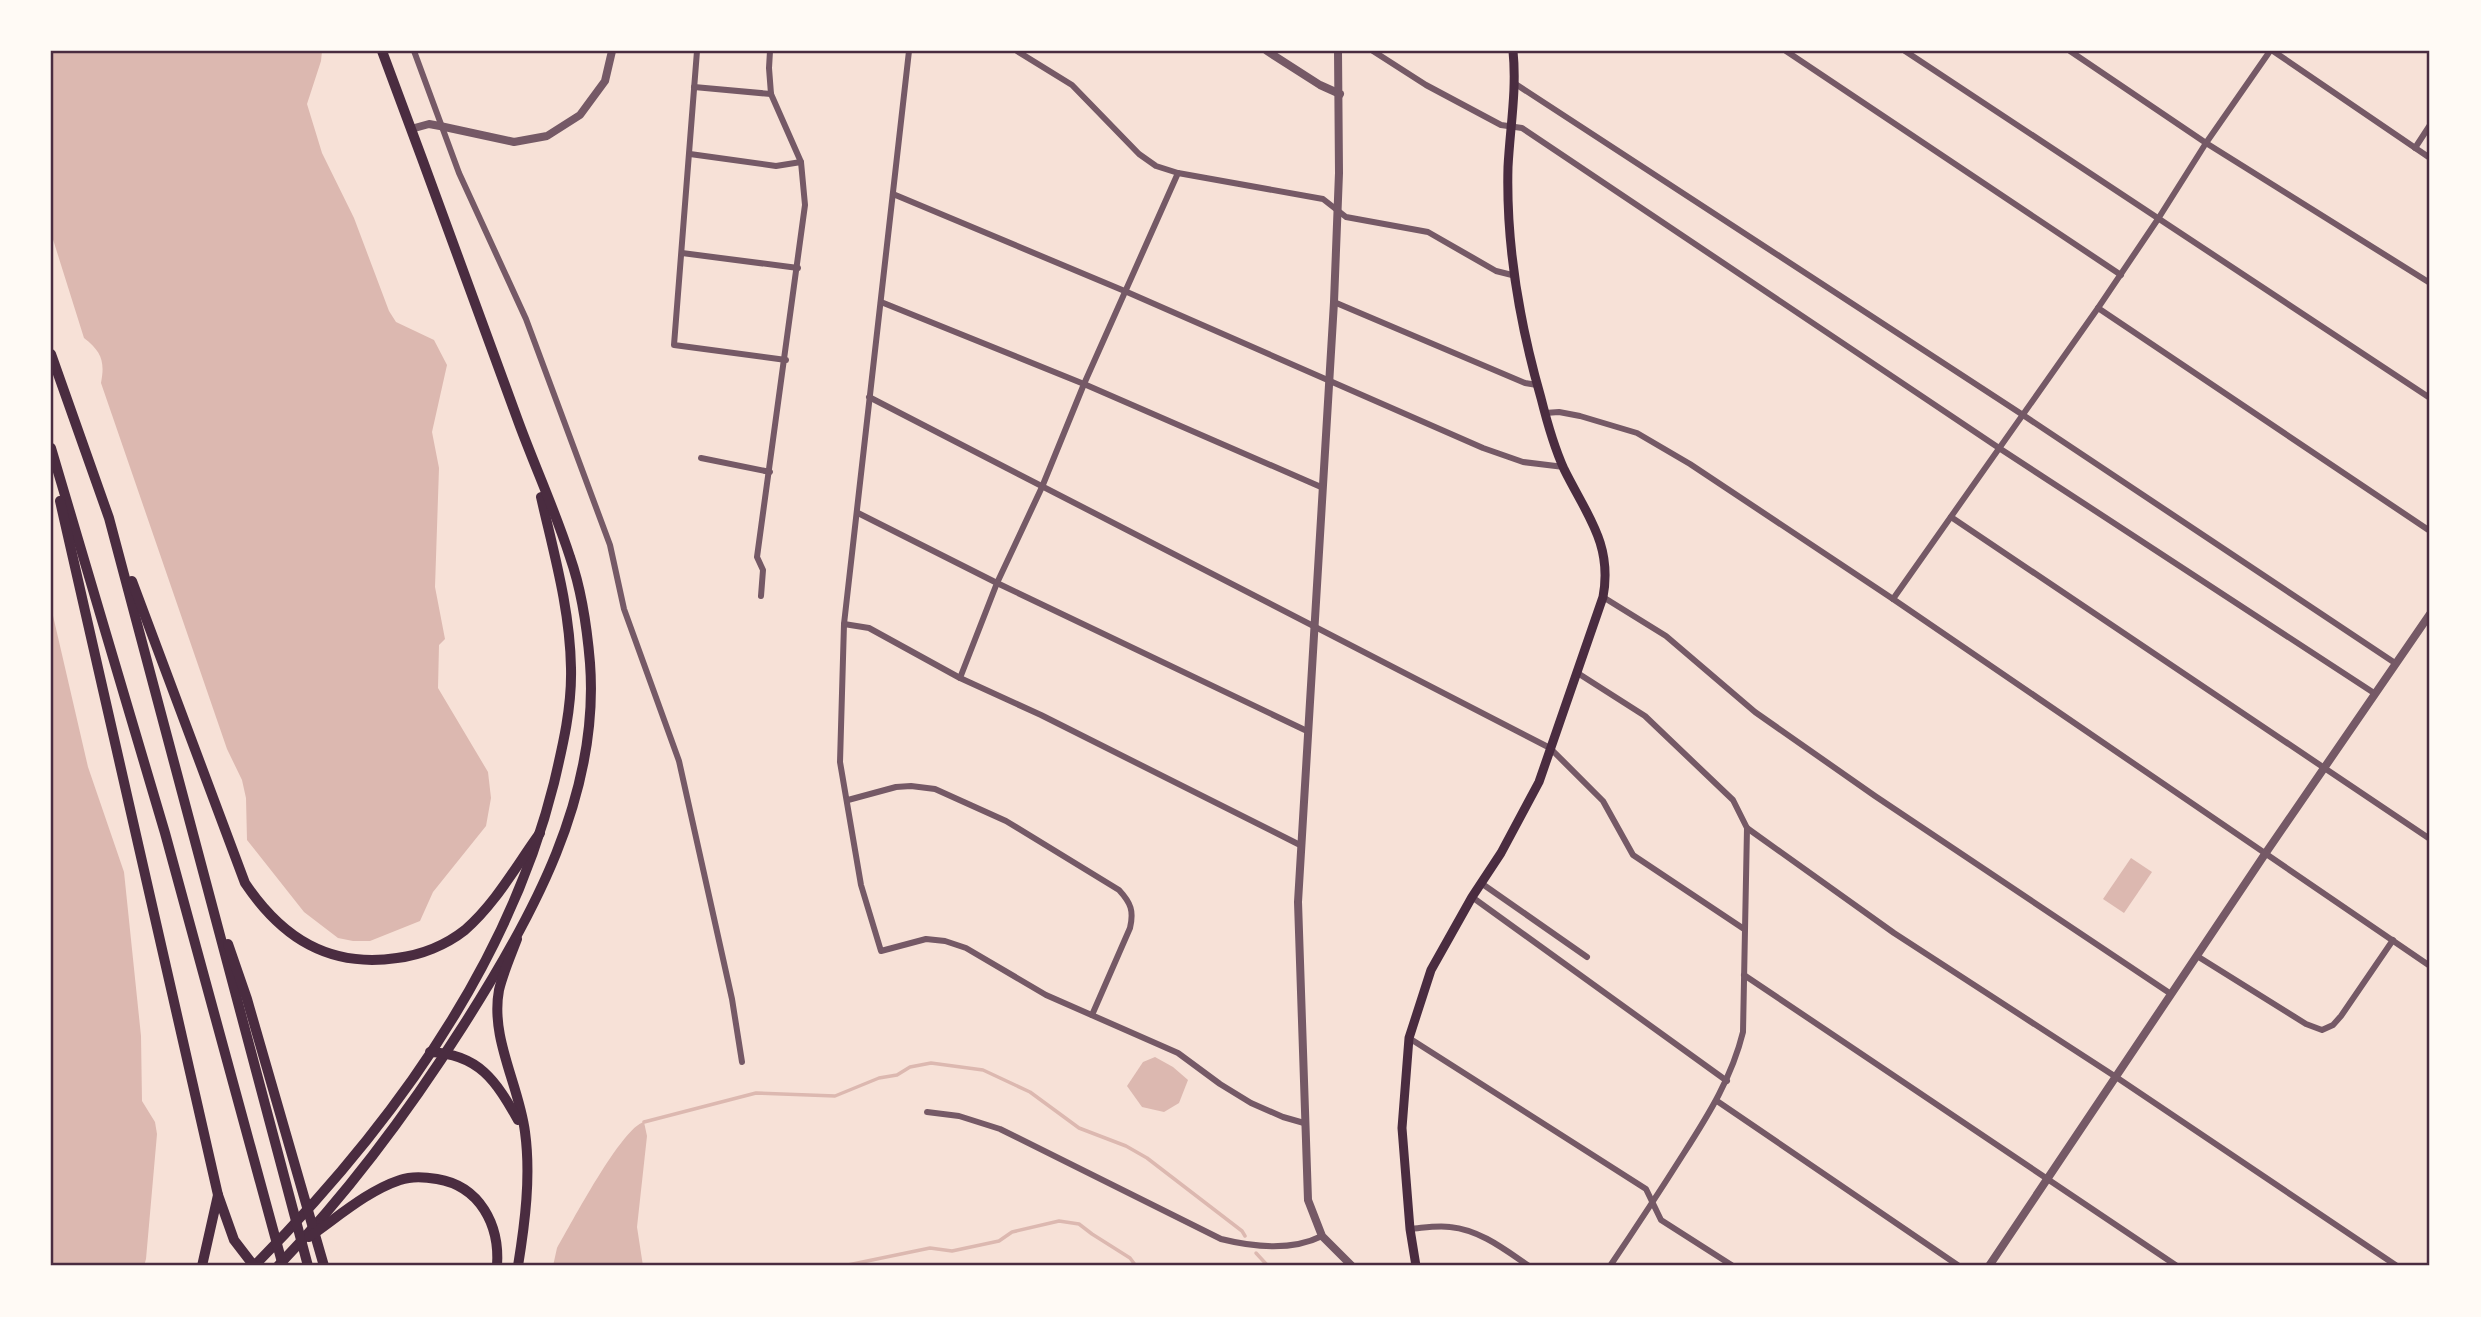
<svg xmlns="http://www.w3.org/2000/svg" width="2481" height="1317" font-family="Signika,sans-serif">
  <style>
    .water { fill: #dcb8b0 }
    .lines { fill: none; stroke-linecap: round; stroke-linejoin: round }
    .stream { stroke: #dcb8b0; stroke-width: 3.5 }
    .minor { stroke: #755966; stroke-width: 6 }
    .tertiary { stroke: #755966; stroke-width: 8 }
    .secondary { stroke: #4a2c40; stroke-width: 9 }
    .primary { stroke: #4a2c40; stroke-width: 10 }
    .motorway { stroke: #4a2c40; stroke-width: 10 }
    .neatline { fill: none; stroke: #4a2c40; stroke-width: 2.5 }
  </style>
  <rect width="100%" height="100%" fill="#f7e1d7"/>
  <!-- water -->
  <g class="water">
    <path d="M 51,51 L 322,51 L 321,61 L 307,104 L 322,153 L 354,218 L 389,311 L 396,322 L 434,340 L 447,365 L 432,432 L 439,468 L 435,587 L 445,639 L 439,645 L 438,688 L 488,772 L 491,798 L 486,826 L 433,892 L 420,921 L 370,941 L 353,941 L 338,938 L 304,912 L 247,840 L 246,798 L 242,780 L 227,749 L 101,383 C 105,362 102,352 84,338 L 51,233 Z"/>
    <polygon points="51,607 88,767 124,872 141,1036 142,1101 155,1122 157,1134 146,1259 144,1266 51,1266"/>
    <polygon points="2131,858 2152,872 2124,913 2103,899"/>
    <polygon points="1155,1057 1173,1067 1188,1080 1179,1103 1164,1112 1142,1107 1127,1086 1143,1062"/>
    <path d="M 644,1122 L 647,1136 L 637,1227 L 643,1266 L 553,1266 L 557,1248 C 571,1224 622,1127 644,1122 Z"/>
  </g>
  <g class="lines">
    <!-- stream -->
    <g class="stream">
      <polyline points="644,1122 756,1093 835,1096 879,1078 897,1075 910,1067 931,1063 983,1070 1030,1092 1079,1128 1126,1146 1147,1158 1242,1231 1245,1236"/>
      <polyline points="1256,1253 1268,1266"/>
      <polyline points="843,1266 930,1248 952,1251 999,1241 1012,1232 1059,1221 1079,1224 1092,1234 1130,1258 1136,1266"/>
    </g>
    <!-- minor -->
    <g class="minor">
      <polyline points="414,51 459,173 526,319 610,545 624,609 679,761 732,999 742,1062"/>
      <polyline points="697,51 674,345 786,360"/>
      <polyline points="909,51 844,624 840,762 861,885 881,951 926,939 945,941 966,948 1046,995 1178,1053 1220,1084 1251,1103 1283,1117 1304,1123"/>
      <polyline points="1017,51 1072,85 1139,154 1156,166 1178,173 1323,199 1346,217 1428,232 1496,271 1516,276"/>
      <polyline points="1373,51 1426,85 1501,125 1522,128 1999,448 2374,693"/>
      <polyline points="1786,51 2121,275"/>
      <polyline points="1905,51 2430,398"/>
      <polyline points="2070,51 2206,143 2430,283"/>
      <polyline points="2273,51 2430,158"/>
      <polyline points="1514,83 2023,415 2395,663"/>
      <polyline points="694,87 771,94"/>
      <polyline points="2415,148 2430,125"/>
      <polyline points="690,154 776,166 801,162"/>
      <polyline points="893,194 1127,292 1483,448 1523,462 1564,467"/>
      <polyline points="682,253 798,268"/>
      <polyline points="881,302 1084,384 1321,487"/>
      <polyline points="1334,302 1525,383 1537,385"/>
      <polyline points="2098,308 2430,531"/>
      <polyline points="869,397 1550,748 1603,801 1633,855 1744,929"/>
      <polyline points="1545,413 1559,412 1580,416 1637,433 1690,464 1893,599 2430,966"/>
      <polyline points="701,458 770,472"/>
      <polyline points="858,513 997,583 1307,731"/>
      <polyline points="1951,517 2430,839"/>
      <polyline points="761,596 763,570 757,557 805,205 801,162 771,94 769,68 770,51"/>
      <polyline points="1603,597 1666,636 1755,712 1875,796 2171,994"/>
      <polyline points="1893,599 2098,308 2158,219 2206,143 2270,51"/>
      <polyline points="844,624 869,628 960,678 1041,715 1300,845"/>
      <polyline points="1576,672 1645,716 1733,800 1747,828 1894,933 2116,1077 2397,1266"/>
      <polyline points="960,678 997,583 1042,487 1084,384 1178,173"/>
      <path d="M 848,800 L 896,787 L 911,786 L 935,789 L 1006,821 L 1119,890 C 1131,903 1134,911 1130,928 L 1092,1015"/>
      <polyline points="1481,883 1587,957"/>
      <polyline points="1472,897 1727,1081"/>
      <polyline points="2197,956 2306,1024 2322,1030 2333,1025 2341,1016 2393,940"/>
      <polyline points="1744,975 2177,1266"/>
      <polyline points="1409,1038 1646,1189 1661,1220 1733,1266"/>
      <polyline points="1717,1101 1959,1266"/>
      <path d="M 927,1112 L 959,1116 L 1000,1129 L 1221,1239 C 1253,1247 1292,1251 1322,1236"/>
      <path d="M 1410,1229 C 1423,1228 1437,1225 1450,1227 C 1480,1230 1504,1249 1529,1266"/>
      <path d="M 1610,1266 C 1635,1229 1660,1191 1684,1153 C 1709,1114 1732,1077 1743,1032 L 1747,828"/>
    </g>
    <!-- tertiary -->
    <g class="tertiary">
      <polyline points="1267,51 1320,85 1340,94"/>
      <polyline points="1338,51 1339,173 1334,302 1298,902 1308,1200 1322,1236 1352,1266"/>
      <polyline points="411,129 429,124 440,126 514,142 547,136 580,115 605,81 612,51"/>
      <polyline points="1989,1266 2265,854 2430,614"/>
    </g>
    <!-- secondary -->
    <path class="secondary" d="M 1416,1266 L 1410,1229 L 1402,1128 L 1409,1038 L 1431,970 L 1472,897 L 1501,853 L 1539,782 L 1603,597 C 1613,544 1586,514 1564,469 C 1554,447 1547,422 1541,398 C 1520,325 1506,243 1508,167 C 1510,128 1517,90 1513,51"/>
    <!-- primary -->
    <g class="primary">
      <path d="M 254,1266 C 387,1132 508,968 554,783 C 563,745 572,707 571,668 C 570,609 554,554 541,497"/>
      <path d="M 278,1266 C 348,1193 409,1111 463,1026 C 532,918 600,795 590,663 C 587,627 582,591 570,557 C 555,510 534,465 517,418 C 472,296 428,173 382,51"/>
    </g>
    <!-- motorway -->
    <g class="motorway">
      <polyline points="51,354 109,518 308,1266"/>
      <polyline points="51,448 165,833 283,1266"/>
      <polyline points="60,501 218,1195 234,1240 254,1266"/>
      <path d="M 132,581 L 245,883 C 282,938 329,968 397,958 C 421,955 446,945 465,930 C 496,903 516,866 540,833"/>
      <path d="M 517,939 C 511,955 503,973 499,990 C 490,1038 519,1085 525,1132 C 531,1176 525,1223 518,1266"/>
      <polyline points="228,944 247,999 324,1266"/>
      <path d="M 430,1052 C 479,1054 496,1081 518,1120"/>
      <path d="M 309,1237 C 338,1217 367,1191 400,1180 C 411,1176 426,1177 437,1179 C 480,1186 500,1225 497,1266"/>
      <polyline points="202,1266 218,1195"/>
    </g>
  </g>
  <!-- border -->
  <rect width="2481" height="1317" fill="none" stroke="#fffaf5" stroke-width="105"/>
  <rect x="52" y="52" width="2376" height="1212" class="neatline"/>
</svg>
